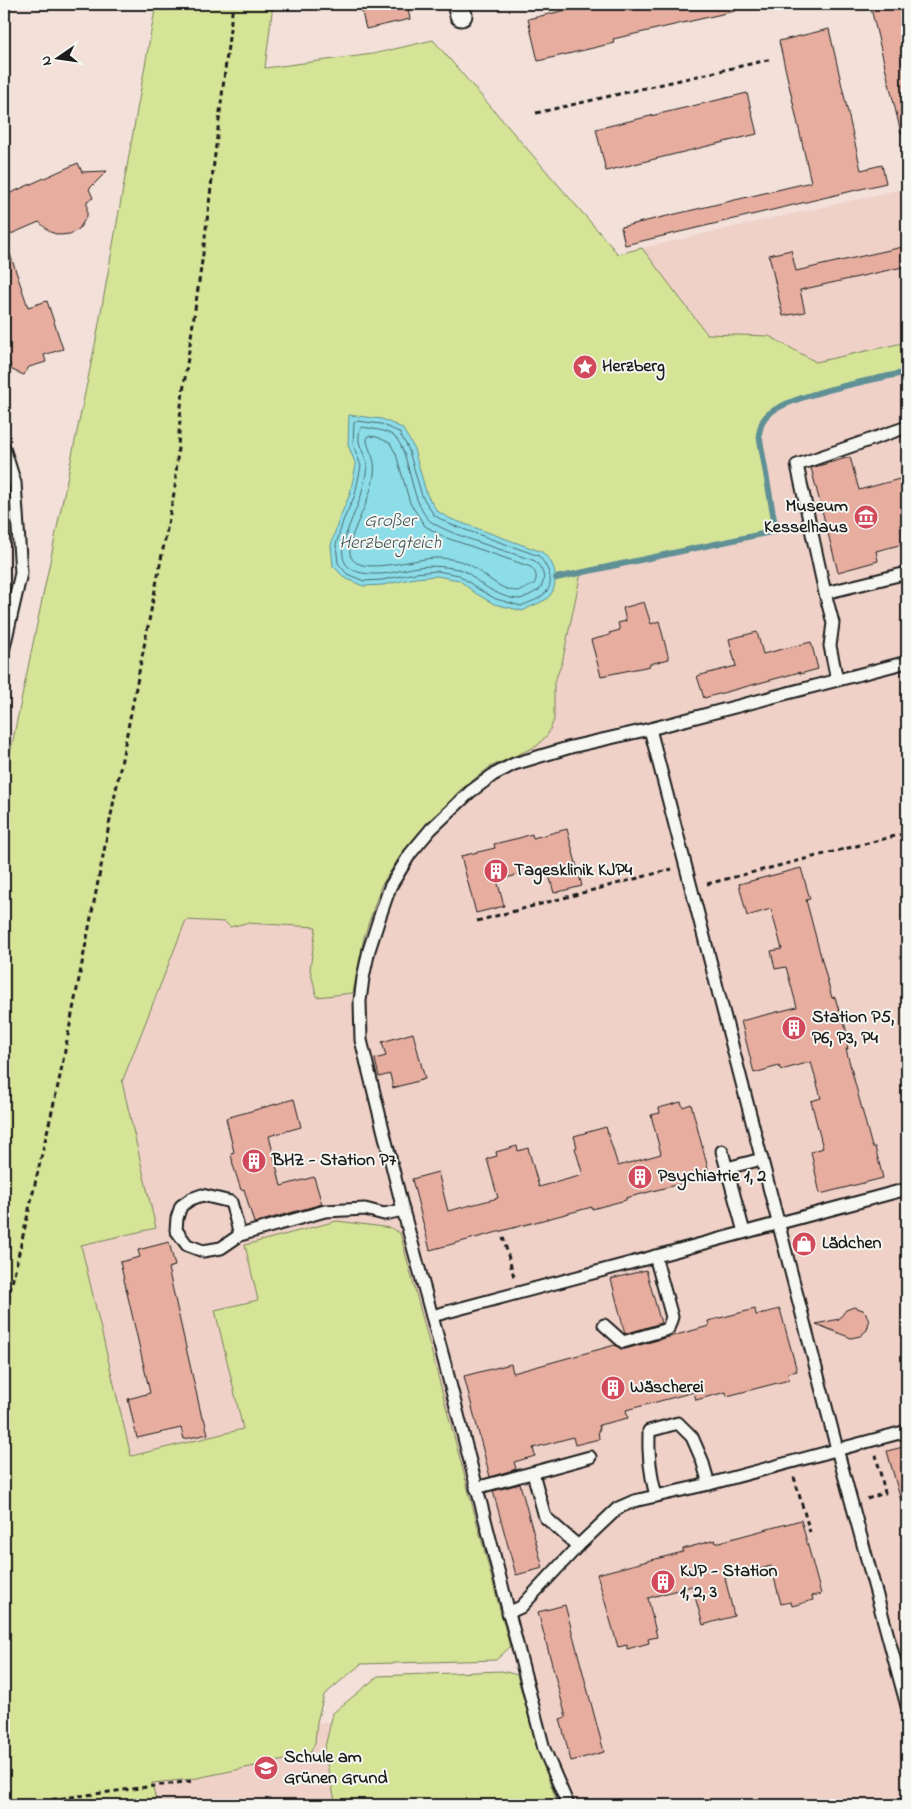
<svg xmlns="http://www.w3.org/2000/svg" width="911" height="1809" font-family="'Indie Flower',sans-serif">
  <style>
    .built { fill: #efd1c8 }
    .green { fill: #d5e497; stroke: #78805a }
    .water { fill: #8cdde8; stroke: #5f9096 }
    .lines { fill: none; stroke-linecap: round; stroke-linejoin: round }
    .shore { stroke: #49696e; stroke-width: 1 }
    .stream { stroke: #5f9096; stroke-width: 6 }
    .building { fill: #e7aea0; stroke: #1c1c1c }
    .lane-casing { stroke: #1c1c1c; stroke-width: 15 }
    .street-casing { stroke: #1c1c1c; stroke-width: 25 }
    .path { stroke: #1c1c1c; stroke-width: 3; stroke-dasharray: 5 4; stroke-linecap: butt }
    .lane { stroke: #f6f6f2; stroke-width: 11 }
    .street { stroke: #f6f6f2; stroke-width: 21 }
    .labels { text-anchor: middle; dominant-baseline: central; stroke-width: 4; stroke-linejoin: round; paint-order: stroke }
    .poi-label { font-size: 18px; font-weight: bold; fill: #1c1c1c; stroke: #f6f6f2; text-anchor: start }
    .water-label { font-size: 19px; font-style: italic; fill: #3e5659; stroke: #f6f6f2 }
  </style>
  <rect width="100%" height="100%" fill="#f2e0d9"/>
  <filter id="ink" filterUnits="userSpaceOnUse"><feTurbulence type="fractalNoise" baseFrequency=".02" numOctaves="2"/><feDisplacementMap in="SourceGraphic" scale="10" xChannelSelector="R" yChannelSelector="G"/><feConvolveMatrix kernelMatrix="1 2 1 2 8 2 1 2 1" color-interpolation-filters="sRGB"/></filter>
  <g filter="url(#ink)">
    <!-- built -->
    <g class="built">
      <polygon points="907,188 907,1805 558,1805 535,1740 408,1263 216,1310 243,1429 131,1456 81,1244 155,1227 122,1082 142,833 381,886 404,850 460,790 490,767 537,746 554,720 554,683 562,663 582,571 740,377 642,248"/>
      <polygon points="132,1697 214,1731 375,1718 390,1805 157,1805"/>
    </g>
    <!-- green -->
    <g class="green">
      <polygon points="156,4 273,4 265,68 373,54 433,40 618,254 642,248 707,334 769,336 816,362 907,342 907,372 804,396 776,408 764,418 759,434 776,531 581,573 562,663 554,683 554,720 548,734 537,746 490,767 460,790 404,850 381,886 364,937 353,993 317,997 310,969 316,927 246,923 230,927 225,922 186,920 122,1082 156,1228 81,1245 131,1456 243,1429 215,1310 258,1300 245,1245 337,1221 391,1228 400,1233 510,1647 496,1660 361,1664 324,1695 317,1722 315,1743 309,1755 192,1779 152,1783 157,1805 4,1805 4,830 9,759 96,340"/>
      <polygon points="502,1671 517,1675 535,1740 558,1805 336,1805 324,1751 333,1713 378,1676"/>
    </g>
    <!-- water -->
    <path class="water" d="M 349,415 L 382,419 L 402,428 L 413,446 L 427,495 L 437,511 L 451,519 L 542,552 C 545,555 550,560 552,564 C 558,575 556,593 545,600 C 538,604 530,606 523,611 L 494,604 L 475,593 L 459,580 L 437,576 L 415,578 L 383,585 L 363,586 L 345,578 L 333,566 L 331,545 L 339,519 L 350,494 L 356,465 L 348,445 Z"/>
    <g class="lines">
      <!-- shore -->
      <g class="shore">
        <path d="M 357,421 L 381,424 L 399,432 L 408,448 L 422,496 L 434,515 L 449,524 L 539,556 C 548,567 557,584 543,595 C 538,600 527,603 521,606 L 496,599 L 478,589 L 459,575 L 437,571 L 415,573 L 382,580 L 364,581 L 347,574 L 338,563 L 336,545 L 343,521 L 355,495 L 361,466 L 353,444 L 354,423 Z"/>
        <path d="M 362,427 C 372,429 387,430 395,437 C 411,454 409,497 428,519 C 441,533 514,553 535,561 C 544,571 547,579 539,590 C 534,592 524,599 519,599 C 506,599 490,590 480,583 C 473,578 467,570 458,569 C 442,566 428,565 412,568 C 401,570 390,574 379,574 C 317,576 351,527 361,496 C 363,487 366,476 367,466 C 367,459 362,452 360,445 C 358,440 359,434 360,430 Z"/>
        <path d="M 369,436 L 377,437 L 390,443 L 396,454 L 410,503 L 425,526 L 444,537 L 531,567 C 536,572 538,577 534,584 C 530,586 522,591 517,591 C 497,590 484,572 468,564 C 460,560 447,558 438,558 C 419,557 360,577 351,557 C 345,542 363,514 367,500 C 371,490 376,473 374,463 C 373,454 366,446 367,437 Z"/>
      </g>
      <!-- stream -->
      <path class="stream" d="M 556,578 L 776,531 L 759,434 C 760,429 761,423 764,419 C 778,396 878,379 907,372"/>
    </g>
    <!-- building -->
    <g class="building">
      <polygon points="360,4 407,4 410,19 366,29"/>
      <polygon points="592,4 735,4 735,11 613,39 614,43 538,61 528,19"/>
      <polygon points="870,4 907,4 907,132 901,133"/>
      <polygon points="829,29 861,170 882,165 886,183 625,245 621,227 811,182 779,41"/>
      <polygon points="747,93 757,134 606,171 596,129"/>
      <polygon points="78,163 82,172 107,171 89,189 93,198 87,201 87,216 79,229 70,234 60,235 50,232 39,222 4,237 4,196"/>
      <polygon points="4,245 7,245 28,307 47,301 63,349 44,355 46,362 29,367 24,375 12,370 4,345"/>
      <polygon points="907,246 907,266 800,290 805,312 783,316 769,255 791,250 796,271"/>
      <polygon points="850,457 859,490 907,477 907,543 876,551 878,561 838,572 811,468"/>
      <polygon points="644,602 651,624 659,621 669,659 650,664 650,666 601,676 591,640 610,635 609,633 620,630 618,623 626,621 623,608"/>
      <polygon points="757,632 763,654 811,642 818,669 800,674 800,672 704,698 697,676 736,666 729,639"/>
      <polygon points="567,829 582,886 554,893 547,868 497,880 504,906 476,913 461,856 495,848 494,844 519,838 532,834 533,838"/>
      <polygon points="801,868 810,899 806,900 832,998 835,997 839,1011 841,1010 847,1034 845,1035 848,1049 846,1049 872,1147 875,1147 883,1178 820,1194 811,1152 823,1148 811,1101 821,1098 811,1062 781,1070 779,1066 754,1073 741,1021 797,1007 786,967 775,969 771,951 782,949 771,909 747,916 739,884"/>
      <polygon points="413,1033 425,1079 393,1088 390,1074 379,1077 375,1059 386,1056 382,1042"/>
      <polygon points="294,1099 301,1127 269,1136 281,1186 314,1177 322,1204 254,1223 244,1189 241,1190 233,1165 231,1153 234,1152 226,1118"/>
      <polygon points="681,1102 683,1107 691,1104 710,1176 626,1198 626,1200 592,1209 592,1207 430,1250 412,1179 438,1172 448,1211 498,1198 487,1159 497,1156 496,1152 517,1146 518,1151 528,1148 539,1187 583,1175 575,1148 577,1147 574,1136 606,1127 618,1166 661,1154 651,1115 660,1113 659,1108"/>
      <polygon points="169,1242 175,1266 168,1268 202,1418 204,1418 208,1434 184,1439 181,1428 137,1438 128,1399 150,1393 120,1262 140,1257 138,1250"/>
      <polygon points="646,1270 661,1323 625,1334 611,1279"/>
      <polygon points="854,1307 863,1310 866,1313 869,1322 867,1330 860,1336 851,1338 816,1324 839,1319 846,1310"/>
      <polygon points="755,1309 756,1315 780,1309 797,1371 788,1373 789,1380 727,1396 726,1392 696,1400 694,1392 626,1410 628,1418 599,1425 600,1430 598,1430 599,1439 575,1445 573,1437 533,1448 535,1456 514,1462 516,1469 490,1477 464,1376 511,1364 513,1373 615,1345 621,1349 625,1349 709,1326 708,1321"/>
      <polygon points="907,1446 907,1504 902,1504 887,1451"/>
      <polygon points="520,1484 543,1568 516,1575 493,1491"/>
      <polygon points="801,1520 821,1594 812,1596 813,1600 792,1606 791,1602 781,1604 771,1566 725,1578 734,1616 703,1625 692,1586 648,1598 657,1637 648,1639 649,1643 627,1649 627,1645 618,1647 597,1574 683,1552 683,1549 715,1540 716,1543"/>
      <polygon points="565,1605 604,1752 571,1761 560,1719 566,1717 538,1612"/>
    </g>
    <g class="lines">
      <defs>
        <g id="lane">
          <polyline points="4,448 15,483 21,573 4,647"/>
          <polyline points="825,593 907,573"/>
          <polyline points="837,680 830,646 833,623 825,593 797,465 907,427"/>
          <polyline points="650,729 837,1449 907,1706"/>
          <polyline points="722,1151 744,1232"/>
          <polyline points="727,1168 762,1159"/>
          <polyline points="240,1235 231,1202 202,1195 191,1199 181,1206 177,1218 176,1230 187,1245 203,1251 221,1248 240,1235 325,1211 365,1209 384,1214 403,1210"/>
          <polyline points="432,1316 907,1189"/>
          <polyline points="604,1325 623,1342 668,1329 672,1317 655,1256"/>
          <polyline points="533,1473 545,1517 578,1546"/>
          <polyline points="476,1488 590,1457"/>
          <path d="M 656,1496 C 650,1474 648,1454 649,1431 L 678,1423 L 692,1437 L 702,1460 L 709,1484"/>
          <polyline points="508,1613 521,1607 578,1546 618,1508 634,1501 709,1484 907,1431"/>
          <polyline points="568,1805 544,1749 445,1364 403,1210 361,1040 360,1001 363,978 369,950 379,919 390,887 410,854 431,829 470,792 493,775 514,764 571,747 650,729 907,662"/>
          <polyline points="902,1805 907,1804"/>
        </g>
        <polyline id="street" points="458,4 461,15"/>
      </defs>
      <!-- lane casing -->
      <use href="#lane" class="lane-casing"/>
      <!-- street casing -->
      <use href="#street" class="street-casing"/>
      <!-- path -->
      <g class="path">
        <polyline points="536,113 772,59"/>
        <polyline points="707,884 907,833"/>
        <polyline points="477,921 672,869"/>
        <polyline points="503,1237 514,1277"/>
        <polyline points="4,1317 59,1081 175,488 181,406 203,254 233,4"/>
        <polyline points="794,1477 810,1532"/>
        <polyline points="867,1499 885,1493 876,1455"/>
        <polyline points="46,1805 49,1800 192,1781"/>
      </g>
      <!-- lane -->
      <use href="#lane" class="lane"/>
      <!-- street -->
      <use href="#street" class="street"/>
    </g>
  </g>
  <!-- icons -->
  <defs>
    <symbol id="sight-disc" viewBox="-11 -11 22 22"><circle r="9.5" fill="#d1495b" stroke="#f6f6f2"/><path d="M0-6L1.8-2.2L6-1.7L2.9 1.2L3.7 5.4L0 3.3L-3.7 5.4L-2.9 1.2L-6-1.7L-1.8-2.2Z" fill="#fff"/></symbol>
    <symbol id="museum-disc" viewBox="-11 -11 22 22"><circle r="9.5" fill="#d1495b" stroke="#f6f6f2"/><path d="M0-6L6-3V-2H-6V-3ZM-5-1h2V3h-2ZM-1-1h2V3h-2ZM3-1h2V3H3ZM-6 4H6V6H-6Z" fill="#fff"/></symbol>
    <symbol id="building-disc" viewBox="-11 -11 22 22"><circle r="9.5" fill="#d1495b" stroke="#f6f6f2"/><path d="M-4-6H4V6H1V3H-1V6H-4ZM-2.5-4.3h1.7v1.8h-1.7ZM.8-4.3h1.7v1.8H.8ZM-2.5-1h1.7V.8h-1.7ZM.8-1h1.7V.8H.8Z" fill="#fff"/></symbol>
    <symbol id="shop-disc" viewBox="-11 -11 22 22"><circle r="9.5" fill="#d1495b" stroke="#f6f6f2"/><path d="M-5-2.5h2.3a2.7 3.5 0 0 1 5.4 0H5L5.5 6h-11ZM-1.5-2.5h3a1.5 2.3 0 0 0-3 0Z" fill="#fff"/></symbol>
    <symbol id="school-disc" viewBox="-11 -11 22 22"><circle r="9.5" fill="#d1495b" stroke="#f6f6f2"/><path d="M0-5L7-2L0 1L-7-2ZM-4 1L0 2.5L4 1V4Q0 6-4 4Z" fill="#fff"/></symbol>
  </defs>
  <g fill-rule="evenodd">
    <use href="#sight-disc" x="571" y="353" width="28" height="28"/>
    <use href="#museum-disc" x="852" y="503" width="28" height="28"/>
    <use href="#building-disc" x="482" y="857" width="28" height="28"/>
    <use href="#building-disc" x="780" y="1014" width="28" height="28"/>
    <use href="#building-disc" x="240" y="1147" width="28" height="28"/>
    <use href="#building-disc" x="626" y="1163" width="28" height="28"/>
    <use href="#shop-disc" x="790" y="1230" width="28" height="28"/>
    <use href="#building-disc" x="599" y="1374" width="28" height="28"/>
    <use href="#building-disc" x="649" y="1568" width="28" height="28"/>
    <use href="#school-disc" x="252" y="1754" width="28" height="28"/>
  </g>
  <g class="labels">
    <!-- poi labels -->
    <g class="poi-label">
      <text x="602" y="367">Herzberg</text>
      <text x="848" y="507" text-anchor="end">Museum<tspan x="848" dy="21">Kesselhaus</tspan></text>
      <text x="514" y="871">Tagesklinik KJP4</text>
      <text x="812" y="1018">Station P5,<tspan x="812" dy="21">P6, P3, P4</tspan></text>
      <text x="272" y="1161">BHZ - Station P7</text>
      <text x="658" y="1177">Psychiatrie 1, 2</text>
      <text x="822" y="1244">Lädchen</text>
      <text x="630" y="1388">Wäscherei</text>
      <text x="680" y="1572">KJP - Station<tspan x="680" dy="21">1, 2, 3</tspan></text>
      <text x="284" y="1758">Schule am<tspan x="284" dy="21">Grünen Grund</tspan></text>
    </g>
    <!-- water labels -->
    <g class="water-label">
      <text x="390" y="521">Großer<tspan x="390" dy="22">Herzbergteich</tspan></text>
    </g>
  </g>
  <!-- margin -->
  <rect width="911" height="1809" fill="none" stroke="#f6f6f2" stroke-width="20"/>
  <rect x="10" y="10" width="891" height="1789" fill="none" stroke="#1c1c1c" stroke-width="2" filter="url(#ink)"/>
  <!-- north arrow -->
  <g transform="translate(58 58) rotate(257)" stroke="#f6f6f2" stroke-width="4" paint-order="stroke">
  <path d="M0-4L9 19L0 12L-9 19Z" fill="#1c1c1c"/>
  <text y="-8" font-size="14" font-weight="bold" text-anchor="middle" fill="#1c1c1c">N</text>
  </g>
</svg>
